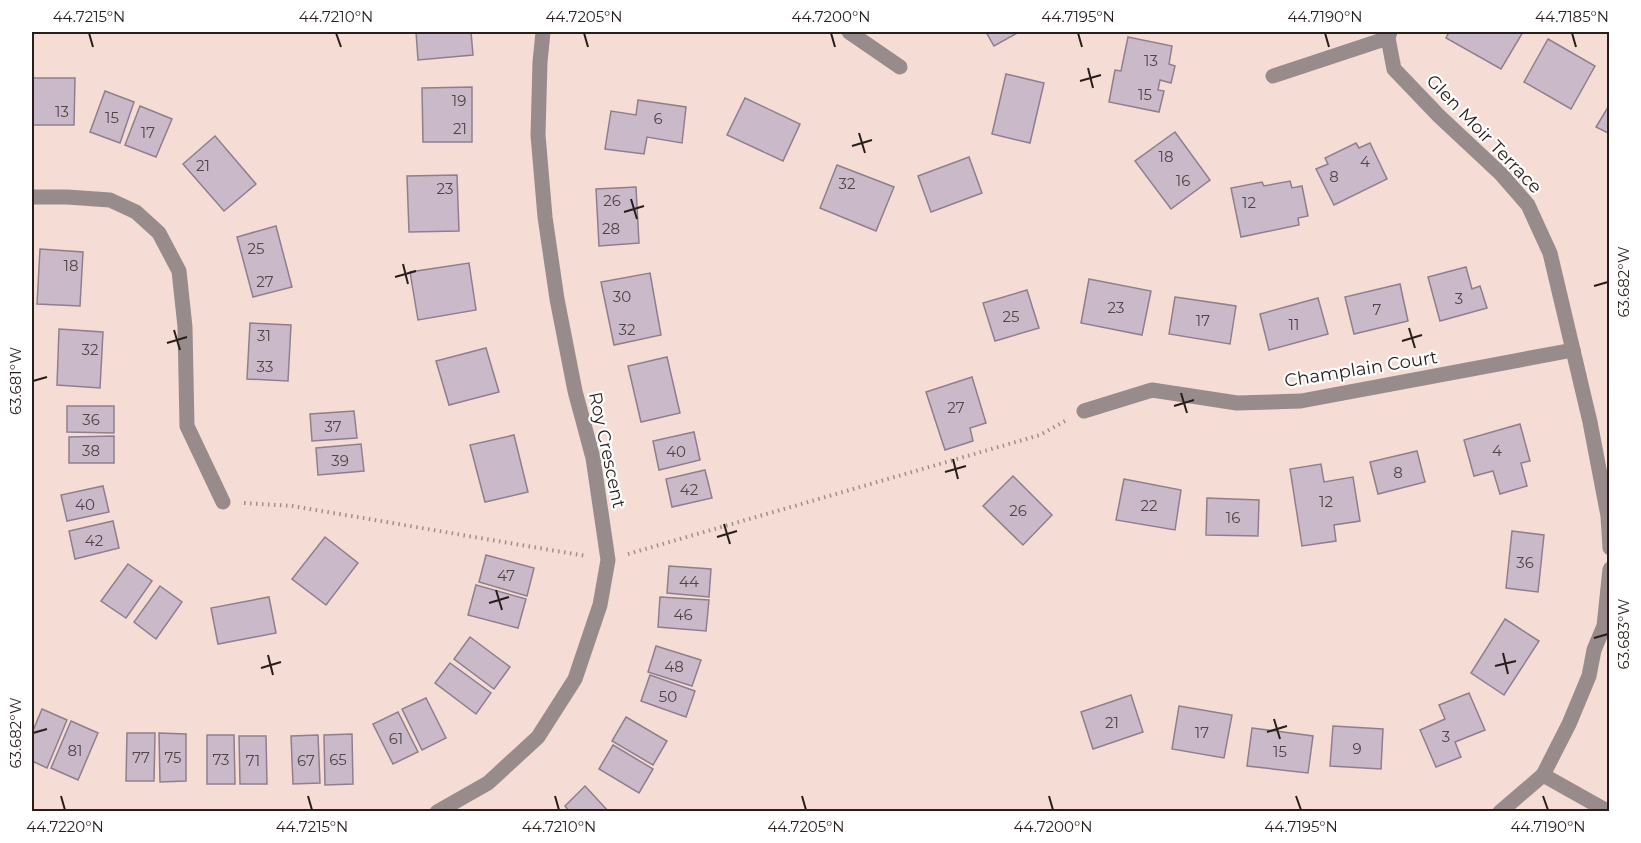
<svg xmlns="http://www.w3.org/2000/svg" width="1641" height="843" font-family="Montserrat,sans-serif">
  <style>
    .building { fill: #cab9c8; stroke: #8f7f8e; stroke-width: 1.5 }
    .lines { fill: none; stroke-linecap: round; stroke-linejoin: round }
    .path { stroke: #a18f89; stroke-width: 4; stroke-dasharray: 1.5 4.5; stroke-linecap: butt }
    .street { stroke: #978c8b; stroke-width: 15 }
    .ticks { fill: none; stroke: #271e1b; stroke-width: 2 }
    .labels { text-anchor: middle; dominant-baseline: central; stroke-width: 4.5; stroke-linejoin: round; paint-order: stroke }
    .number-label { font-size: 15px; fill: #504546 }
    .street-label { font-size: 18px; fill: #271e1b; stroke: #fff }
    .neatline { fill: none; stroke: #271e1b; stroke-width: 2 }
    .ticks-label { font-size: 15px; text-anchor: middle; fill: #271e1b }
  </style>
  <rect width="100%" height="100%" fill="#f5ddd5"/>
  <!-- building -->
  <g class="building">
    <polygon points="416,32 471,32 473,55 418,60"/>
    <polygon points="986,32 1019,32 994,46"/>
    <polygon points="1449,32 1523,32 1501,69 1446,38"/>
    <polygon points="1128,37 1172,46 1169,64 1175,66 1171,83 1160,80 1158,90 1164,91 1159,112 1109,102 1115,70 1121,71"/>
    <polygon points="1548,39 1595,66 1571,109 1524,82"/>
    <polygon points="1006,74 1044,83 1030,143 992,134"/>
    <polygon points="32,78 75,78 74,125 32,125"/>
    <polygon points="472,87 472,142 423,142 422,88"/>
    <polygon points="105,91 134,102 120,143 90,132"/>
    <polygon points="745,98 800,124 783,161 727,135"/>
    <polygon points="638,100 686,107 682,143 647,137 644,154 605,149 611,111 636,115"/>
    <polygon points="1610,104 1610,134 1596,127"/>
    <polygon points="140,106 172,119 156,157 125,145"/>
    <polygon points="1175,132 1210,180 1171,209 1135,161"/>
    <polygon points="215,136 256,184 224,211 183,164"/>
    <polygon points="1356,143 1359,148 1370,143 1387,179 1334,205 1316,169 1328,164 1325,158"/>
    <polygon points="969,157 982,193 931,212 918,176"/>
    <polygon points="837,165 894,187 876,231 820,208"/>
    <polygon points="457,175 459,231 409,232 407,176"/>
    <polygon points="1290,181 1292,188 1302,186 1308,216 1298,218 1299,225 1241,237 1231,188 1262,182 1264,186"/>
    <polygon points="636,187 639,243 599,246 596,189"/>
    <polygon points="276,226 292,287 253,297 237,237"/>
    <polygon points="40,249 83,252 80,306 37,304"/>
    <polygon points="469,263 476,310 418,320 410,272"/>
    <polygon points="1466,267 1472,289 1480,286 1487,308 1440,321 1428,277"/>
    <polygon points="650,273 661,335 614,345 601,282"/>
    <polygon points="1089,279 1151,291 1142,335 1081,323"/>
    <polygon points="1400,284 1408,321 1354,334 1345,297"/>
    <polygon points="1027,290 1039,328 995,341 983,303"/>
    <polygon points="1175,297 1236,306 1230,344 1169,334"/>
    <polygon points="1318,298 1328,334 1269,350 1260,314"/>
    <polygon points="250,323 291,325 288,381 247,379"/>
    <polygon points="59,329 103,332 100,388 57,385"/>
    <polygon points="486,348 499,392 449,405 436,361"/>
    <polygon points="667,357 680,413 641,422 628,366"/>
    <polygon points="972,377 986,423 970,428 973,441 945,450 926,392"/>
    <polygon points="67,406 114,406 114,433 67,432"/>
    <polygon points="354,411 357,438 312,441 310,414"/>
    <polygon points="1520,424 1530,461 1521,463 1527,486 1500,494 1493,471 1474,476 1464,440"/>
    <polygon points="694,432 700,460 659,470 653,441"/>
    <polygon points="514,435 528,492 485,502 470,445"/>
    <polygon points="114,436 114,463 69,463 69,437"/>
    <polygon points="361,444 364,471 318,475 316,448"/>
    <polygon points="1417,451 1425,482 1378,494 1370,462"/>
    <polygon points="1321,464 1324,482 1353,477 1360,521 1334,525 1336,541 1302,546 1290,469"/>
    <polygon points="705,470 712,498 672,507 666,479"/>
    <polygon points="1013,476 1052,515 1023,545 983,506"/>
    <polygon points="1124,479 1181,490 1175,530 1116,520"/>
    <polygon points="103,486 109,512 67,521 61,495"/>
    <polygon points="1207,498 1259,500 1258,536 1206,535"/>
    <polygon points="113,521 119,548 75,559 69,531"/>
    <polygon points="1512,531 1544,535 1538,592 1506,588"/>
    <polygon points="325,537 358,563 326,605 292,579"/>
    <polygon points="486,555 534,568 527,596 479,582"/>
    <polygon points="128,564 152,581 126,618 101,601"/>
    <polygon points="669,566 711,569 709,597 667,593"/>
    <polygon points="476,585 526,599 518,628 468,615"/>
    <polygon points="160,586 182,602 156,639 134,622"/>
    <polygon points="269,597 276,633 218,644 211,608"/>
    <polygon points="660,597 709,600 706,631 658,627"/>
    <polygon points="1505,619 1539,641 1504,695 1471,673"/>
    <polygon points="470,637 510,667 494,689 454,659"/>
    <polygon points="656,646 701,660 692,686 648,672"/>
    <polygon points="450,663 491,693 476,714 435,683"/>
    <polygon points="650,675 695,691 686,717 641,701"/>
    <polygon points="1469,693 1485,730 1455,742 1461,757 1436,767 1420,730 1445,719 1439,705"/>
    <polygon points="1131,695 1143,732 1093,749 1081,712"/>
    <polygon points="426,698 446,738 422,750 402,709"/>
    <polygon points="1179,706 1232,715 1224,758 1172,749"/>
    <polygon points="42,709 67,720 47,768 32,761 32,733"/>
    <polygon points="398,712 418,752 393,764 373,724"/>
    <polygon points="626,717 667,741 653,765 612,741"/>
    <polygon points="71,721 98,733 78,780 51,768"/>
    <polygon points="1333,726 1383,729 1381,769 1330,766"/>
    <polygon points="1252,728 1313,736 1308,773 1247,766"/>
    <polygon points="127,733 155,733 154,781 126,781"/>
    <polygon points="159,733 186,734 186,781 160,782"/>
    <polygon points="352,734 353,784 325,785 324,735"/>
    <polygon points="207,735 234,735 235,784 207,784"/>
    <polygon points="318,735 320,783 293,784 291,736"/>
    <polygon points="239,736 266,736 267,784 240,784"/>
    <polygon points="613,745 653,769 639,793 599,769"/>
    <polygon points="585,786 609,812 570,812 565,806"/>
  </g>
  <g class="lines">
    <!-- path -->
    <g class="path">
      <polyline points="244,503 292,506 586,556"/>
      <polyline points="628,554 1040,435 1065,421"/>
    </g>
    <!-- street -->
    <g class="street">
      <polyline points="849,32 900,67"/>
      <polyline points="1390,32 1388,38 1394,69 1439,116 1501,174 1528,205 1550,253 1590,422 1608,516 1610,548"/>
      <polyline points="1273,76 1388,38"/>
      <polyline points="32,197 67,197 110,200 136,212 159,233 179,271 185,327 187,426 223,502"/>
      <polyline points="1084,411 1152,390 1237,403 1301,401 1573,350"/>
      <polyline points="1543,775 1609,812"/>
      <polyline points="437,812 488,783 538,737 575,679 600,605 608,560 593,458 575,391 557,299 545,217 538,135 540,62 543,32"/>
      <polyline points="1500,812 1543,775 1569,724 1589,676 1594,650 1604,626 1610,569"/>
    </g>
  </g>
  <!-- ticks -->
  <path class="ticks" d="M 89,33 L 93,47M 336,33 L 341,47M 584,33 L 588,47M 831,33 L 835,47M 1078,33 L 1082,47M 1325,33 L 1329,47M 1572,33 L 1576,47M 1088,68 L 1093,88M 1080,81 L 1101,75M 859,133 L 865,153M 852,146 L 872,140M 631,199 L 637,219M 624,212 L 644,206M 403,264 L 408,284M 395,277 L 416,271M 1594,286 L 1608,282M 1409,328 L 1415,348M 174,330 L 180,350M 1402,341 L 1422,335M 167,343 L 187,337M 33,381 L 47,377M 1181,393 L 1187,413M 1174,406 L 1194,400M 953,459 L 958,479M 945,472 L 966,466M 724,524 L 730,544M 717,537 L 737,531M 496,590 L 502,610M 489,603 L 509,597M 1594,638 L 1608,634M 1503,653 L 1508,674M 268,655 L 273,675M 1495,666 L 1516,661M 261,668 L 281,662M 1274,719 L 1280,739M 1267,732 L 1287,726M 33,733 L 47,729M 61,796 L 65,810M 308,796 L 312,810M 555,796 L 559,810M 802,796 L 806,810M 1049,796 L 1053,810M 1296,796 L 1301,810M 1543,796 L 1548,810"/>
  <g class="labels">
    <!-- number labels -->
    <g class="number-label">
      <text x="1151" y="60">13</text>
      <text x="1145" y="94">15</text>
      <text x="459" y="100">19</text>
      <text x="62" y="111">13</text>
      <text x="112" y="117">15</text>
      <text x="658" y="118">6</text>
      <text x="460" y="128">21</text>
      <text x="148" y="132">17</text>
      <text x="1166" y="156">18</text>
      <text x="1365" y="161">4</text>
      <text x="203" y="165">21</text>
      <text x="1334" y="176">8</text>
      <text x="1183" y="180">16</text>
      <text x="847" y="183">32</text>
      <text x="445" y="188">23</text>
      <text x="612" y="200">26</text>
      <text x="1249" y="202">12</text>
      <text x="611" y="228">28</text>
      <text x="256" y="248">25</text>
      <text x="71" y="265">18</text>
      <text x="265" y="281">27</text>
      <text x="622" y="296">30</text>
      <text x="1459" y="298">3</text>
      <text x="1116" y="307">23</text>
      <text x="1377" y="309">7</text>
      <text x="1011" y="316">25</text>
      <text x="1203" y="320">17</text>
      <text x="1294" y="324">11</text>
      <text x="627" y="329">32</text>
      <text x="264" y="335">31</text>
      <text x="90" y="349">32</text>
      <text x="265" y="366">33</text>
      <text x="956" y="407">27</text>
      <text x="91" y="419">36</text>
      <text x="333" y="426">37</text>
      <text x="91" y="450">38</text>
      <text x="1497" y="450">4</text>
      <text x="676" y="451">40</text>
      <text x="340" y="460">39</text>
      <text x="1398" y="472">8</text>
      <text x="689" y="489">42</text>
      <text x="1326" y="501">12</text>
      <text x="85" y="504">40</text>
      <text x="1149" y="505">22</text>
      <text x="1018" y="510">26</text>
      <text x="1233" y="517">16</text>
      <text x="94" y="540">42</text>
      <text x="1525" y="562">36</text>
      <text x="506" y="575">47</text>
      <text x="689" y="581">44</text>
      <text x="683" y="614">46</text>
      <text x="674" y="666">48</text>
      <text x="668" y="696">50</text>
      <text x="1112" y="722">21</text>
      <text x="1202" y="732">17</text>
      <text x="1446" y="736">3</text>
      <text x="396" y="738">61</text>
      <text x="1357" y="748">9</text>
      <text x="75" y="750">81</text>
      <text x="1280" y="751">15</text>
      <text x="141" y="757">77</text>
      <text x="173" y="757">75</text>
      <text x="221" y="759">73</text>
      <text x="338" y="759">65</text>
      <text x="253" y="760">71</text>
      <text x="306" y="760">67</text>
    </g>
    <!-- street labels -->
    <g class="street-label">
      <text transform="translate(1484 134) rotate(46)">Glen Moir Terrace</text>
      <text transform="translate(1361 369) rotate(-9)">Champlain Court</text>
      <text transform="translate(607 450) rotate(78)">Roy Crescent</text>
    </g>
  </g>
  <!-- border -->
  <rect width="1641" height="843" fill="none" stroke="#ffffff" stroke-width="66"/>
  <rect x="33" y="33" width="1575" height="777" class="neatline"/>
  <g class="ticks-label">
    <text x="89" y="22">44.7215°N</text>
    <text x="336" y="22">44.7210°N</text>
    <text x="584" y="22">44.7205°N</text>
    <text x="831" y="22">44.7200°N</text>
    <text x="1078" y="22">44.7195°N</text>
    <text x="1325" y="22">44.7190°N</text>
    <text x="1572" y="22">44.7185°N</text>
    <text transform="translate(1624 282) rotate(-90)" y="5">63.682°W</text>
    <text transform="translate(16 381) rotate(-90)" y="5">63.681°W</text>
    <text transform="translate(1624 634) rotate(-90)" y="5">63.683°W</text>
    <text transform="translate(16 733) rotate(-90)" y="5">63.682°W</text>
    <text x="65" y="832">44.7220°N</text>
    <text x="312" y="832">44.7215°N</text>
    <text x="559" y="832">44.7210°N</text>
    <text x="806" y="832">44.7205°N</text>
    <text x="1053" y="832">44.7200°N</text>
    <text x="1301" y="832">44.7195°N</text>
    <text x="1548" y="832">44.7190°N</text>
  </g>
</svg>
